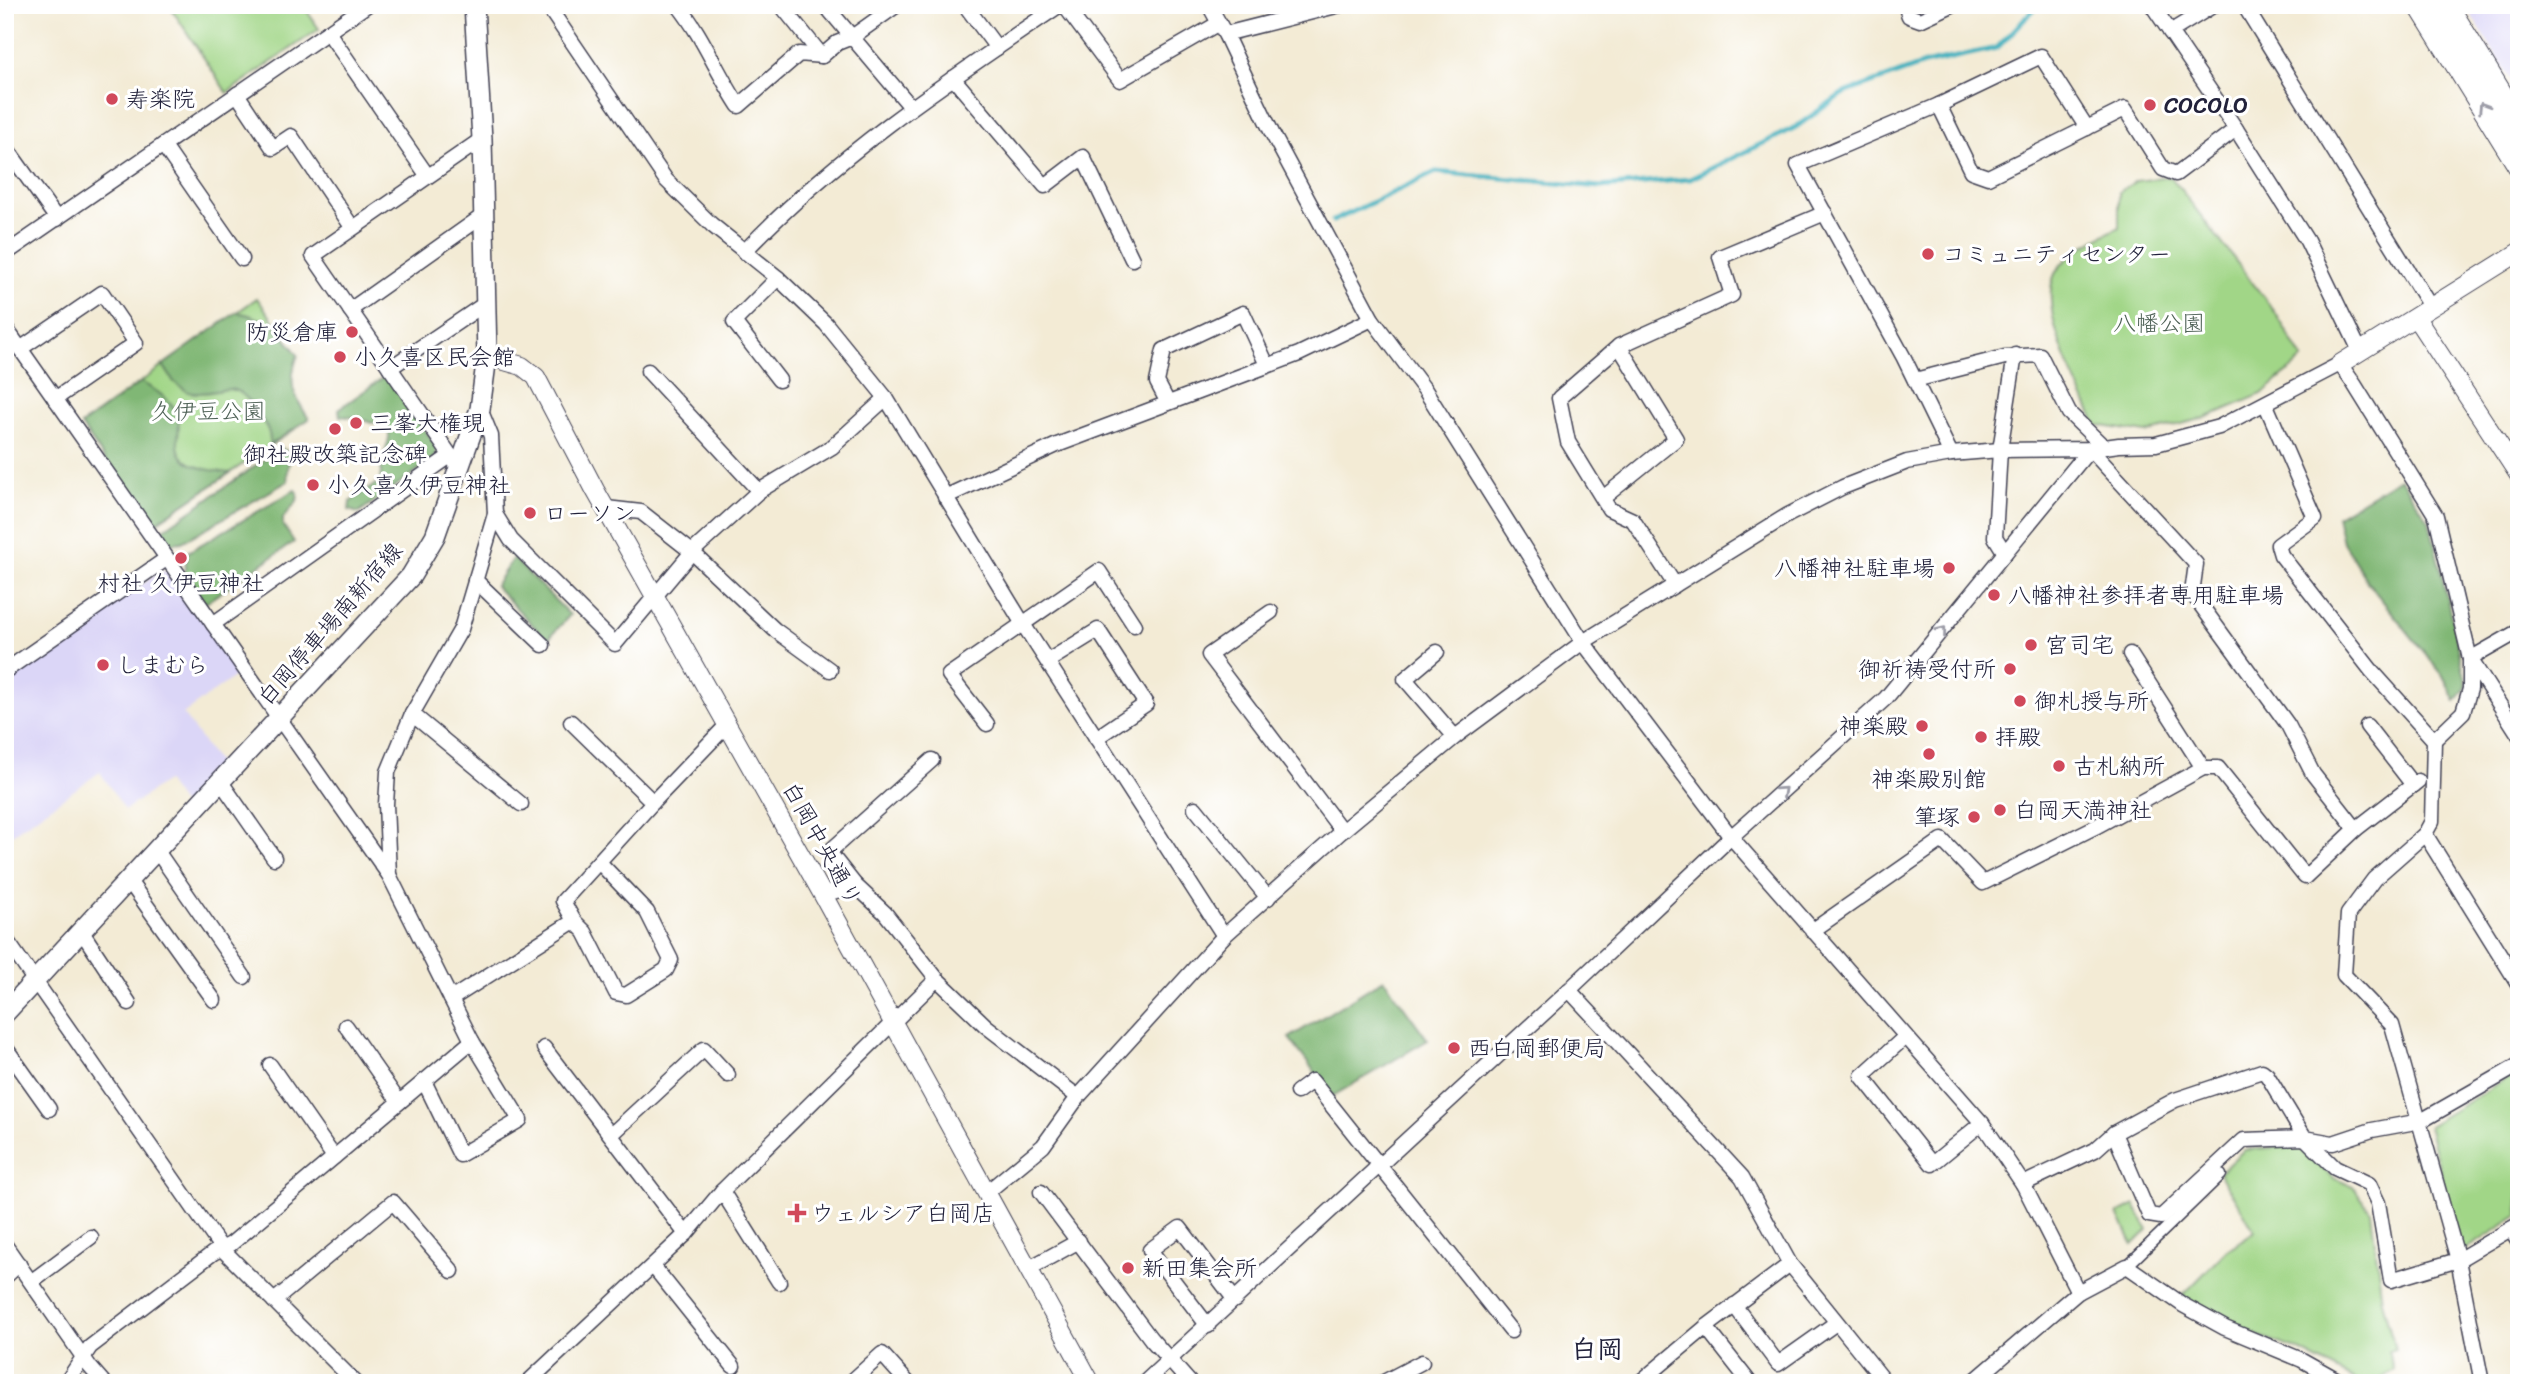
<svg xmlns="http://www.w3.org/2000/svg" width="2524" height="1388" font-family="Sriracha,'Klee One',sans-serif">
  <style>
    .built { fill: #dbd6f7 }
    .green { fill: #a1d687; stroke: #627c61; stroke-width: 2 }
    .forest { fill: #80b774; stroke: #516c58; stroke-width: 2 }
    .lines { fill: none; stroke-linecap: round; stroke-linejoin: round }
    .stream { stroke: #41b0be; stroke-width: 5 }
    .pedestrian-casing { stroke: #414052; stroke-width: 13 }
    .minor-casing { stroke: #414052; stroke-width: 17 }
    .tertiary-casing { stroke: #414052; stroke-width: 20 }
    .secondary-casing { stroke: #414052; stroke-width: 22 }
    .primary-casing { stroke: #414052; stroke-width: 25 }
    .pedestrian { stroke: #fff; stroke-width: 10 }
    .minor { stroke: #fff; stroke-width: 14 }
    .tertiary { stroke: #fff; stroke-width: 18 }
    .secondary { stroke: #fff; stroke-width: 19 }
    .primary { stroke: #fff; stroke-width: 23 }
    .oneway { stroke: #9c9ca7 }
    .poi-dot { fill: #d1495b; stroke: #fff; stroke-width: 2.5 }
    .labels { text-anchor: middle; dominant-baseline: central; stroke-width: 6; stroke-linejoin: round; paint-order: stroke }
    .poi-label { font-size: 23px; fill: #22223b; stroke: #fff; text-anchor: start }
    .park-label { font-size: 23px; fill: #4e6156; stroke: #fff }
    .street-label { font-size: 23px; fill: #22223b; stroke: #fff }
    .quarter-label { font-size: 26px; font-weight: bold; fill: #22223b; stroke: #fff }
  </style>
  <rect width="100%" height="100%" fill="#fff"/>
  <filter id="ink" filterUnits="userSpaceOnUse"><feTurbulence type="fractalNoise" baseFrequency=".0143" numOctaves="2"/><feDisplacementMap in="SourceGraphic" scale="14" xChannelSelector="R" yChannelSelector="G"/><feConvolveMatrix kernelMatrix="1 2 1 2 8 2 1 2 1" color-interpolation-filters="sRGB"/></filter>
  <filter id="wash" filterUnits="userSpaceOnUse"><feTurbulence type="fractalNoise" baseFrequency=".00686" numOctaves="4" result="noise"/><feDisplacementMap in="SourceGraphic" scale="28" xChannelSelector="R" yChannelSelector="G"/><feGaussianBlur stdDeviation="1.57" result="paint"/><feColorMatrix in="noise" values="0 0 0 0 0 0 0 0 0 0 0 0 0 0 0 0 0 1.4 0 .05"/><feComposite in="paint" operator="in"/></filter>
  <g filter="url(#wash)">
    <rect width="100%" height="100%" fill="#f3ebd5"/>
    <!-- built -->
    <g class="built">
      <polygon points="2465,5 2519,5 2519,92"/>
      <polygon points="161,571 171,572 241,672 183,714 221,767 184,807 166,781 125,810 100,772 5,839 5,680"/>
    </g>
    <!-- green -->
    <g class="green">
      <polygon points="169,5 303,5 319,29 227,93"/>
      <path d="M 2171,177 L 2275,312 L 2303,359 L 2262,394 L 2205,418 L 2146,433 L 2097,425 C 2080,390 2037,312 2055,274 C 2065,253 2099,238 2119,227 L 2119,192 L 2136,181 Z"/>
      <polygon points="257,298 290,344 256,367 298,427 151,526 81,425"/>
      <polygon points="2519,1071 2519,1215 2462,1252 2428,1126"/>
      <polygon points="2306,1145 2323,1169 2335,1179 2353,1186 2371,1212 2382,1301 2395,1349 2388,1351 2394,1370 2374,1383 2361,1383 2296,1349 2227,1325 2181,1297 2227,1250 2255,1231 2219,1173 2244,1150"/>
      <polygon points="2135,1205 2148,1230 2133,1245 2118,1214"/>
    </g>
    <!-- forest -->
    <g class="forest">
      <path d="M 237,312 C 270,319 280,329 298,355 C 287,383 293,395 309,419 L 270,445 C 271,432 266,426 259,415 C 231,370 225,399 188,392 L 174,382 L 163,365 Z"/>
      <path d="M 387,375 L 437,447 L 435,458 L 358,513 L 349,510 L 350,502 L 380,481 C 381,474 381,466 383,459 C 386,445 395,435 383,422 L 371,423 L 359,418 L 340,416 L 339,409 Z"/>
      <path d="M 141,382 C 151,388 165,395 172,405 C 182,416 178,429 178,442 C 177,468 211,470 230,473 L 151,526 L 81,425 Z"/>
      <path d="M 281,448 L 288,452 C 292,462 285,470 288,481 L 182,542 L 164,544 L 157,534 Z"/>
      <polygon points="2400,478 2429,520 2467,686 2456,701 2442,674 2368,583 2343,542 2337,516"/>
      <polygon points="295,490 298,494 297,501 283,518 283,525 294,542 205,603 184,573 188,552"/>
      <polygon points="513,558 570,615 547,640 495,586"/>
      <polygon points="1384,979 1428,1040 1333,1096 1289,1038"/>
    </g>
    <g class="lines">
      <!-- stream -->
      <polyline class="stream" points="1333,221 1436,172 1600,187 1690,179 1796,127 1842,94 1924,64 1997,48 2038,5"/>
    </g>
  </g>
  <g filter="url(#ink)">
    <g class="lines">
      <defs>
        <polyline id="pedestrian" points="2127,1266 2221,1175"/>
        <g id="minor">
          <polyline points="547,5 666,180 712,225 778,278 826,324 886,398 1023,624 1224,936"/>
          <path d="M 678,5 C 703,36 717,73 739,106 L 799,54 L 822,56 L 837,43 L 852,37 L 897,5"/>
          <polyline points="781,5 822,56"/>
          <polyline points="825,5 911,107"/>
          <polyline points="965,5 997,48"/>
          <polyline points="1064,5 1120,80 1219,23"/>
          <polyline points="1209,5 1225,34 1272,133 1372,319 1425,390 1583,642 1731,837 1982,1123 2023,1184 2078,1292"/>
          <polyline points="1905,5 1909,16 1920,20 1952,5"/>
          <polyline points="2152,5 2236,129 2307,241 2360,351"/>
          <polyline points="2244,5 2431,308"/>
          <polyline points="328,32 427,175"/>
          <polyline points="2170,32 2214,5"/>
          <polyline points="1225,34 1340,5"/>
          <polyline points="953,78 1045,186 1083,157 1132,259"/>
          <polyline points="237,94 273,148 291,136 352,227"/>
          <polyline points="1939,105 1971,171 1988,177 2125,109 2163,169 2176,174 2236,129"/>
          <polyline points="163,145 242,259"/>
          <polyline points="5,146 57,219"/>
          <path d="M 744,252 C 837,154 949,80 1060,5"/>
          <polyline points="5,254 367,5"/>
          <polyline points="778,278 734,322 779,380"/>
          <polyline points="350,310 484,215"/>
          <polyline points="5,327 389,875 472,1041 520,1120 460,1155 424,1081"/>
          <polyline points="20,349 102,293 136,343 55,399"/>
          <polyline points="390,368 486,303"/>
          <polyline points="648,371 759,491"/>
          <polyline points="1915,380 2005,357 2040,355 2069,413 2104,447"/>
          <polyline points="1168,403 1157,382 1164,350 1243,313 1267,365"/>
          <polyline points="2266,405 2315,518 2278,545 2281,555 2371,670 2434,740 2432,821 2425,834 2374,879 2348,914 2344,975 2392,1025 2458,1260 2482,1383"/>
          <polyline points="2090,449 2196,564 2192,593 2288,725 2313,774 2356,829"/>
          <polyline points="1951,454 1904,358 1798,165 1939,105 2041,56 2087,128"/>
          <polyline points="459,468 313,256 482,139"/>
          <polyline points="945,497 1057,445 1299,354 1372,319"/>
          <polyline points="1603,498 1676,439 1619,346"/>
          <polyline points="606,508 641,512 692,552 775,630 830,670"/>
          <polyline points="495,514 511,540 615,644 692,552 759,491 832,447 886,398"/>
          <polyline points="2005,553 1995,537 2000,450 2015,355"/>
          <polyline points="475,580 543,645"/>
          <polyline points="1675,585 1633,520 1609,509 1568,442 1559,398 1619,346 1732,295 1720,257 1825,213"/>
          <polyline points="1271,612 1209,655 1342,831"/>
          <polyline points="213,624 450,456"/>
          <polyline points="1437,652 1405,679 1455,737"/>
          <polyline points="2130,654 2203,768"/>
          <polyline points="2470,659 2519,631"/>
          <polyline points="2471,660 2519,735"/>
          <polyline points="1048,661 1098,630 1146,704 1096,738"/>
          <polyline points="5,671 166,559"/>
          <polyline points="412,714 521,804"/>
          <polyline points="571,722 653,802"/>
          <polyline points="987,724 949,675 1099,571 1134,625"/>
          <polyline points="2367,726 2413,785"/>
          <polyline points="221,782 274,858"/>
          <polyline points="1195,808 1268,898"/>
          <polyline points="2425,834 2519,985"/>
          <polyline points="157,851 244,977"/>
          <polyline points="389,875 386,804 388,772 412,714 461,629 495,514 491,436 480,409"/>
          <polyline points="129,881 214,1000"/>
          <polyline points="855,885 829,852 932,760"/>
          <polyline points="823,895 855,885 885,913 937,979 986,1026 1078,1097"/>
          <polyline points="574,921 585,932 616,993 626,995 666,970 671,960 647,912 599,862"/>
          <polyline points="1812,931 1942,840 1983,883 2095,827 2203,768 2218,768 2305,877 2356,829 2418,781"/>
          <polyline points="82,932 129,1003"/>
          <polyline points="5,938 222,1249 356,1383"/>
          <polyline points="1569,990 1742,1177 1790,1264 1886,1383"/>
          <polyline points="451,999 574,921 563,901 653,802 727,725"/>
          <polyline points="346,1026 399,1102"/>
          <polyline points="1905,1037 1862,1076 1932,1164 1982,1123"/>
          <polyline points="5,1047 49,1109"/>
          <polyline points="544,1048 686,1234"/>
          <polyline points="270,1065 334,1157"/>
          <polyline points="1297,1092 1312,1081 1511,1331"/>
          <polyline points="2114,1133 2149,1215 2161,1217 2244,1140 2305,1138 2333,1143 2372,1130 2421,1121 2519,1065"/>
          <polyline points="612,1134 704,1049 728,1075"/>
          <polyline points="2023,1184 2095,1150 2114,1133 2175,1100 2262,1071 2267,1075 2305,1138 2335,1168 2369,1184 2378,1203 2391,1280 2458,1260 2519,1224"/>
          <polyline points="722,1191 779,1282"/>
          <polyline points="1041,1192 1151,1339 1190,1383"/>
          <polyline points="986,1193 1043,1146 1078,1097 1224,936 1342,831 1455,737 1583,642 1788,515 1843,487 1907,462 1951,454 2000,450 2090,449 2119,445 2156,444 2219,427 2340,364 2354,384 2436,516 2470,659 2470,689 2463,712 2434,740"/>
          <polyline points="2511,1229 2519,1242"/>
          <polyline points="5,1245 90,1367 104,1383"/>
          <polyline points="653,1266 733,1366"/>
          <polyline points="1028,1269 1079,1241"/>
          <polyline points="5,1277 19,1264"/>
          <polyline points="32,1281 91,1237"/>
          <polyline points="274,1301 393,1202 452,1271"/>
          <polyline points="1734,1305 1778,1364 1836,1323"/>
          <polyline points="1208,1326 1150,1250 1180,1228 1235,1300"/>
          <polyline points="1706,1327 1750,1383"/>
          <polyline points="66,1383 90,1347 213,1253 231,1244 472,1041"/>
          <polyline points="527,1383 686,1234 722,1191 937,979"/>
          <polyline points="850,1383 882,1354 908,1383"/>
          <polyline points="1144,1383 1569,990 1731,837 1886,698 2090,449"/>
          <polyline points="1382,1383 1422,1362"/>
          <polyline points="1639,1383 1706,1327 1790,1264"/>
          <polyline points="1972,1383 2078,1292 2127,1266 2183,1305 2225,1328 2302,1360 2343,1383"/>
        </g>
        <g id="tertiary">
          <polyline points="2416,318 2519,475"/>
          <polyline points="487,356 522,366 536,377 595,490 823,895 1091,1383"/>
          <polyline points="2340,364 2519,252"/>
        </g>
        <polyline id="secondary" points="5,1013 411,576 435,536 480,409 487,356 482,139 474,5"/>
        <g id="primary">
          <polyline points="2420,5 2519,165"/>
          <polyline points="2446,5 2519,124"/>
        </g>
      </defs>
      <!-- pedestrian casing -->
      <use href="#pedestrian" class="pedestrian-casing"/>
      <!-- minor casing -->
      <use href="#minor" class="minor-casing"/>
      <!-- tertiary casing -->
      <use href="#tertiary" class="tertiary-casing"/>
      <!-- secondary casing -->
      <use href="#secondary" class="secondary-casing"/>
      <!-- primary casing -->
      <use href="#primary" class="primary-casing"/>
      <!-- pedestrian -->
      <use href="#pedestrian" class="pedestrian"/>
      <!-- minor -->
      <use href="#minor" class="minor"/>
      <!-- tertiary -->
      <use href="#tertiary" class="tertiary"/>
      <!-- secondary -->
      <use href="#secondary" class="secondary"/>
      <!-- primary -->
      <use href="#primary" class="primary"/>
    </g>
    <!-- one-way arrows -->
    <defs><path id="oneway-chevron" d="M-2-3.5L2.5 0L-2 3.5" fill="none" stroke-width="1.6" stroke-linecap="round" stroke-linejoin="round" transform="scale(1.75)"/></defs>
    <g class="oneway">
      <use href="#oneway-chevron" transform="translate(2483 107) rotate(-122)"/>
      <use href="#oneway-chevron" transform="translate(1942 631) rotate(-51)"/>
      <use href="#oneway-chevron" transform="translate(1782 791) rotate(-42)"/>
    </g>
  </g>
  <!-- markers -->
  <g class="poi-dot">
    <circle cx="112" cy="99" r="7"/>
    <circle cx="2150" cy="105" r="7"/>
    <circle cx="1928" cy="254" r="7"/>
    <circle cx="352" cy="332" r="7"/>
    <circle cx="340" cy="357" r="7"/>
    <circle cx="356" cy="423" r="7"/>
    <circle cx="335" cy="429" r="7"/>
    <circle cx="313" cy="485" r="7"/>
    <circle cx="530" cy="513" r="7"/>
    <circle cx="181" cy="558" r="7"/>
    <circle cx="1949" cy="568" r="7"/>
    <circle cx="1994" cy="595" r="7"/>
    <circle cx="2031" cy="645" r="7"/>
    <circle cx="103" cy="665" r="7"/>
    <circle cx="2010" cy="669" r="7"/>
    <circle cx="2020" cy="701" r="7"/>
    <circle cx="1922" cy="726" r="7"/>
    <circle cx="1981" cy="737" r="7"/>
    <circle cx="1929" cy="754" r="7"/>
    <circle cx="2059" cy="766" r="7"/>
    <circle cx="2000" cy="810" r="7"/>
    <circle cx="1974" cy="817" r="7"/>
    <circle cx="1454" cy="1048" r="7"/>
    <path d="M793.5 1202.5h7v7h7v7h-7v7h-7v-7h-7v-7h7z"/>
    <circle cx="1128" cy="1268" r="7"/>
  </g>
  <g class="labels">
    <!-- poi labels -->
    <g class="poi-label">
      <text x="126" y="99">寿楽院</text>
      <text x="2164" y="105">COCOLO</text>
      <text x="1942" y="254">コミュニティセンター</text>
      <text x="338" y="332" text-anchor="end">防災倉庫</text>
      <text x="354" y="357">小久喜区民会館</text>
      <text x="370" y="423">三峯大権現</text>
      <text x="335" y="454" text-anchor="middle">御社殿改築記念碑</text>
      <text x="327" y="485">小久喜久伊豆神社</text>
      <text x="544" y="513">ローソン</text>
      <text x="1935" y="568" text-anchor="end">八幡神社駐車場</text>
      <text x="181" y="583" text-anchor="middle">村社 久伊豆神社</text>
      <text x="2008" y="595">八幡神社参拝者専用駐車場</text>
      <text x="2045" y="645">宮司宅</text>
      <text x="117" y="665">しまむら</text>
      <text x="1996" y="669" text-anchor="end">御祈祷受付所</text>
      <text x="2034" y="701">御札授与所</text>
      <text x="1908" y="726" text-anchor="end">神楽殿</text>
      <text x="1995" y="737">拝殿</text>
      <text x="2073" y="766">古札納所</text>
      <text x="1929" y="779" text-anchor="middle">神楽殿別館</text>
      <text x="2014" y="810">白岡天満神社</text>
      <text x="1960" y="817" text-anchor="end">筆塚</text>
      <text x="1468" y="1048">西白岡郵便局</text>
      <text x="811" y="1213">ウェルシア白岡店</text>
      <text x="1142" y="1268">新田集会所</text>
    </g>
    <!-- park labels -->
    <g class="park-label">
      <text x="2159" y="323">八幡公園</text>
      <text x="208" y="411">久伊豆公園</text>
    </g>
    <!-- street labels -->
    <g class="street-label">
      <text transform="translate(330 624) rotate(-49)">白岡停車場南新宿線</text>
      <text transform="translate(822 844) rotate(61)">白岡中央通り</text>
    </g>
    <!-- quarter labels -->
    <g class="quarter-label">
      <text x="1597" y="1349">白岡</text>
    </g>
  </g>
  <!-- margin -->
  <rect width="2524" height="1388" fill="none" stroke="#fff" stroke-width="28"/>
</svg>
